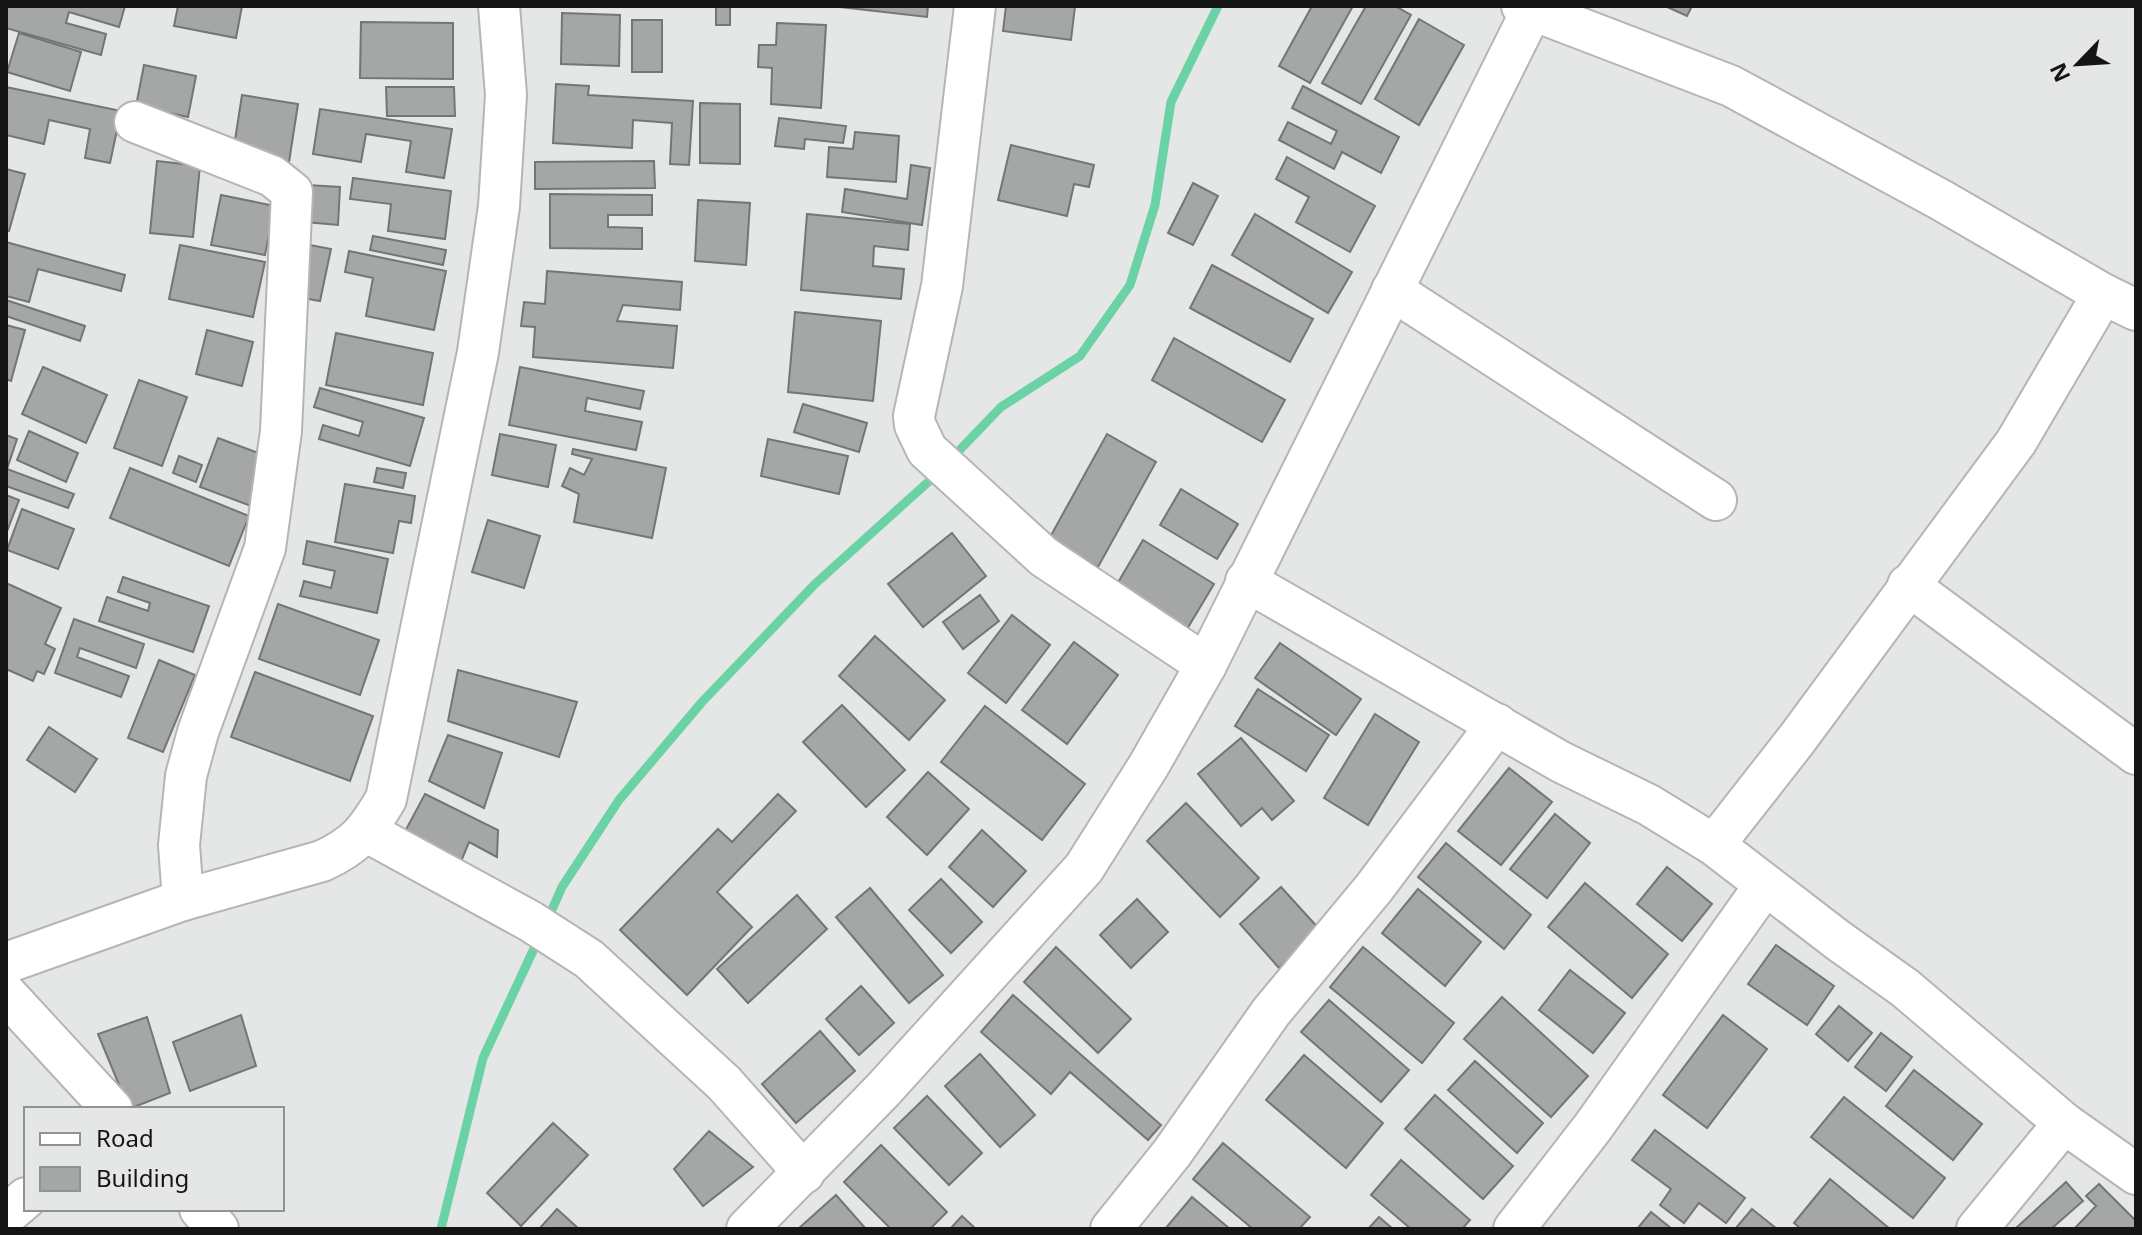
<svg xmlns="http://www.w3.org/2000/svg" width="2142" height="1235" font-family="'Noto Sans',sans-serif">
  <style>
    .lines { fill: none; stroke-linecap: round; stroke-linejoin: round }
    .stream { stroke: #6ad2a5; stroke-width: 9 }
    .building { fill: #a5a7a6; stroke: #737674; stroke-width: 2 }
    .minor-casing { stroke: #b3b6b5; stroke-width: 44 }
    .minor { stroke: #fff; stroke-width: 40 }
  </style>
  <rect width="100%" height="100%" fill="#e4e7e6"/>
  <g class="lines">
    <!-- stream -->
    <g class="stream">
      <polyline points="950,460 1001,407 1080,356 1130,285 1155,205 1171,102 1218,6"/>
      <polyline points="547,921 562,887 619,800 702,702 815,584 937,474"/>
      <polyline points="441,1229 483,1058 539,938"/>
    </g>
  </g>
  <!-- building -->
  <g class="building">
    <polygon points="6,6 125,6 119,27 69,12 66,23 106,34 101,55 6,28"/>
    <polygon points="178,6 242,6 236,38 174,26"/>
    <rect x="716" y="6" width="14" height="19"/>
    <polygon points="831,6 928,6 927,17"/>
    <polygon points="1006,6 1075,6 1071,40 1003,31"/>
    <polygon points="1312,6 1353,6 1310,83 1279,66"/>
    <polygon points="1366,6 1395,6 1411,15 1361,104 1322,83"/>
    <polygon points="1665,6 1692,6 1687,16"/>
    <polygon points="562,13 620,15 619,66 561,64"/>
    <polygon points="1419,19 1464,45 1419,125 1375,99"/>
    <rect x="632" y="20" width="30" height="52"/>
    <polygon points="361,22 453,23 453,79 360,78"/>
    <polygon points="777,23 826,25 821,108 771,104 772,68 758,67 759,45 776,45"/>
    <polygon points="19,33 81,52 70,91 7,72"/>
    <polygon points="144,65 196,76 188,117 136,106"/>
    <polygon points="556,84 589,86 588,95 693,101 689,165 670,164 672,123 633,120 632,148 553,143"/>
    <polygon points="1303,86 1399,137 1381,173 1342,152 1334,169 1279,140 1288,122 1331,144 1337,131 1292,108"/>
    <polygon points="6,87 121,111 110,163 85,158 90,129 49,120 44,144 6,135"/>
    <polygon points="386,87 454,87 455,116 387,116"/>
    <polygon points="242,95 298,104 289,162 233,153"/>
    <polygon points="700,103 740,104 740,164 700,163"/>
    <polygon points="320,109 452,129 444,178 406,172 411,141 366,134 361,162 313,154"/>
    <polygon points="779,118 846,126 843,143 805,139 804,149 775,146"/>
    <polygon points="855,132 899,136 896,182 827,177 829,147 853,149"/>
    <polygon points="1011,145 1094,165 1089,187 1074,184 1067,216 998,200"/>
    <polygon points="1287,157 1375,206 1350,252 1296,222 1309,197 1276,179"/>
    <polygon points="157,161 200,166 193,237 150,233"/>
    <polygon points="654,161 655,188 535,189 535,162"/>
    <polygon points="911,165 930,168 922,225 842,212 845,189 907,199"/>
    <polygon points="6,169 25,174 9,231 6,230"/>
    <polygon points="353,178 451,191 445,239 388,231 391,204 350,199"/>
    <polygon points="1193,183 1218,196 1193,245 1168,233"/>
    <polygon points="307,185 340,187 338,225 305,222"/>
    <polygon points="550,194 652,195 652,215 608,215 608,227 642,228 642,249 550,248"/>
    <polygon points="221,195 275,206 265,255 211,245"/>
    <polygon points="698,200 750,203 746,265 695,261"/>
    <polygon points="807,214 910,224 908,250 874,246 873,266 904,269 901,299 801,290"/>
    <polygon points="1255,214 1352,272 1328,313 1232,255"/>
    <polygon points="373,236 446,250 443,265 370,250"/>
    <polygon points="6,242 125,275 121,291 38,269 29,302 6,296"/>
    <polygon points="294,242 331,249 320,301 302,298"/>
    <polygon points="180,245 265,262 253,317 169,299"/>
    <polygon points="349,251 446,271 434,330 366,316 373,278 345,272"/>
    <polygon points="1212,265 1313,319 1290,362 1190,308"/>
    <polygon points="547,271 682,282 680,310 623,305 617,321 677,326 673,368 533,357 535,327 521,326 524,302 545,304"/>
    <polygon points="6,300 85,326 80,341 6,316"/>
    <polygon points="795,312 881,321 873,401 788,392"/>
    <polygon points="6,325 25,330 11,381 6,379"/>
    <polygon points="207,330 253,342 242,386 196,374"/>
    <polygon points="336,333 433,353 423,405 326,385"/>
    <polygon points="1174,338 1285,400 1262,442 1152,380"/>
    <polygon points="43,367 107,395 86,443 22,414"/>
    <polygon points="520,367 644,391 640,409 587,398 585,411 642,422 636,450 509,425"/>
    <polygon points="139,380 187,397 162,466 114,448"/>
    <polygon points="320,388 424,418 410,466 319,439 323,425 359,436 363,422 314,407"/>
    <polygon points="803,404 867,423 859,452 794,432"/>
    <polygon points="29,431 78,453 66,482 17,460"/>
    <polygon points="500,434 556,445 548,487 492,475"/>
    <polygon points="1107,434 1156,462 1098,567 1049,539"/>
    <polygon points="6,435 17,439 7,469 74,494 68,508 6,486"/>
    <polygon points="218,438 269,457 251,506 200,487"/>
    <polygon points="768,439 848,456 839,494 761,476"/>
    <polygon points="573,449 666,468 652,538 574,522 579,494 562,486 570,468 584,475 592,459 572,454"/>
    <polygon points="179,456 202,465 196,482 173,473"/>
    <polygon points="130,468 249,516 229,566 110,518"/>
    <polygon points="377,468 406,473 403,488 374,482"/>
    <polygon points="345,484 415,496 411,523 399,521 393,553 335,542"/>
    <polygon points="1181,489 1238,524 1217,559 1160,525"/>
    <polygon points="6,495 19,500 6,534"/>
    <polygon points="22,509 74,529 58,569 7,550"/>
    <polygon points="488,520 540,536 524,588 472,572"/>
    <polygon points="952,533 986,576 923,627 888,584"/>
    <polygon points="1143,540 1214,584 1187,629 1116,586"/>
    <polygon points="307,541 388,559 377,613 300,596 304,581 331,588 335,571 303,564"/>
    <polygon points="123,577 209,606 193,652 99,621 107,597 148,611 150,603 118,592"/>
    <polygon points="6,583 61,608 45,644 55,649 44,674 37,671 33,681 6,669"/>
    <polygon points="980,595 999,621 963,649 943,622"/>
    <polygon points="278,604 379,640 360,695 259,659"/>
    <polygon points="1012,615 1050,645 1006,703 968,673"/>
    <polygon points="74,619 144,644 136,668 80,648 77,657 129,676 121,697 55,673"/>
    <polygon points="875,636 945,700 909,740 839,676"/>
    <polygon points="1074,642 1118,675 1067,744 1022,710"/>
    <polygon points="1280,643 1361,699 1336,735 1255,678"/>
    <polygon points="159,660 195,675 163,752 128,738"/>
    <polygon points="458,670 577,702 559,757 448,721"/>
    <polygon points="255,672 373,716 350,781 231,737"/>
    <polygon points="1258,689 1329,735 1306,771 1235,726"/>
    <polygon points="842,705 905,770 866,807 803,742"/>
    <polygon points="985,706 1085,784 1042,840 941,762"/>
    <polygon points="1375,714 1419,742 1368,825 1324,798"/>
    <polygon points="49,727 97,759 75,792 27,760"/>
    <polygon points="448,735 502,753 484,808 429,781"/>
    <polygon points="1241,738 1294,801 1272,820 1262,808 1241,826 1198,774"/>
    <polygon points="1509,768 1552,802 1501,865 1458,831"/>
    <polygon points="928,772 969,809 927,855 887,817"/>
    <polygon points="425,794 498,830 497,857 469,842 460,864 402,837"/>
    <polygon points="778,794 796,811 717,892 752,927 687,995 620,930 718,829 732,842"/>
    <polygon points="1186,803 1259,878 1220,917 1147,841"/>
    <polygon points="1555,814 1590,843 1547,898 1510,869"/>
    <polygon points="982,830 1026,871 993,907 949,867"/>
    <polygon points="1446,843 1531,915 1504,949 1418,877"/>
    <polygon points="1667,867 1712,904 1682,941 1637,904"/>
    <polygon points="941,879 982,922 951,953 909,910"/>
    <polygon points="1585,883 1668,954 1632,998 1548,927"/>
    <polygon points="1281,887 1321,931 1279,968 1240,924"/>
    <polygon points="870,888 943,975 909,1003 836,917"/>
    <polygon points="1418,889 1481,942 1445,986 1382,933"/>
    <polygon points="797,895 827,929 748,1003 717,969"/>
    <polygon points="1137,899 1168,932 1131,968 1100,935"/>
    <polygon points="1776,945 1834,986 1807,1025 1748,984"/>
    <polygon points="1056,947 1131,1019 1098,1053 1024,982"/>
    <polygon points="1363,947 1454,1023 1422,1063 1330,987"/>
    <polygon points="1570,970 1625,1013 1593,1053 1539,1010"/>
    <polygon points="861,986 894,1023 859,1055 826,1019"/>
    <polygon points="1013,995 1161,1125 1148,1140 1070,1072 1051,1094 981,1032"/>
    <polygon points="1502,997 1588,1076 1551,1117 1464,1039"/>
    <polygon points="1329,1000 1409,1070 1381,1102 1301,1032"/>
    <polygon points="1839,1006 1872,1033 1848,1061 1816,1034"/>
    <polygon points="241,1015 256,1066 190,1091 173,1042"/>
    <polygon points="1723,1015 1767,1049 1707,1128 1663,1095"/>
    <polygon points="147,1017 170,1093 129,1109 98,1034"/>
    <polygon points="820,1031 855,1071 796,1123 762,1084"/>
    <polygon points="1881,1033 1912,1057 1886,1091 1855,1067"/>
    <polygon points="980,1054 1035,1115 1000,1147 945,1086"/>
    <polygon points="1304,1055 1383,1123 1346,1168 1266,1100"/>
    <polygon points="1475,1061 1543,1123 1517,1153 1448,1090"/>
    <polygon points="1914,1070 1982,1124 1953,1160 1886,1106"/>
    <polygon points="1435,1095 1513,1166 1483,1199 1405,1129"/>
    <polygon points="927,1096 982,1153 949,1185 894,1128"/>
    <polygon points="1844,1097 1945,1178 1913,1218 1811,1137"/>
    <polygon points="553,1123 588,1155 521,1226 487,1193"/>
    <polygon points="1655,1130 1745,1198 1726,1223 1699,1203 1684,1223 1660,1205 1671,1189 1632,1160"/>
    <polygon points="709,1131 753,1167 703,1206 674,1169"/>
    <polygon points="1223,1143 1310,1217 1299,1229 1253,1229 1193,1179"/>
    <polygon points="881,1145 947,1212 930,1229 891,1229 844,1182"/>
    <polygon points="1401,1160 1470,1220 1462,1229 1411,1229 1371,1195"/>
    <polygon points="1830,1179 1890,1229 1801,1229 1794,1223"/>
    <polygon points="2066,1182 2083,1201 2051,1229 2015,1229"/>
    <polygon points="2099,1184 2136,1221 2136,1229 2074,1229 2096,1206 2086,1196"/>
    <polygon points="836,1195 866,1229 798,1229"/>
    <polygon points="1192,1197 1230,1229 1165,1229"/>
    <polygon points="557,1209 579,1229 539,1229"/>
    <polygon points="1752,1209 1777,1229 1735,1229"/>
    <polygon points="1651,1212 1672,1229 1637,1229"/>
    <polygon points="962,1216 976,1229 950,1229"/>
    <polygon points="1379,1217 1393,1229 1368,1229"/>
  </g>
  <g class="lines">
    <defs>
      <g id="minor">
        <polyline points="975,6 942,286 914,416 915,425 927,450 1044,557 1206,665"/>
        <polyline points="1522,6 1731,86 1941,200 2103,294 2136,310"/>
        <polyline points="135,122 272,176 292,192 281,431 265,548 198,732 186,776 179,845 183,900"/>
        <polyline points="1392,290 1716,500"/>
        <polyline points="1246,581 1561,762 1649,805 1714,845 1839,941 1905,988 2064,1123 2136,1174"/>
        <polyline points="1908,585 2136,754"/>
        <polyline points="367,832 530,921 589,959 724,1083 804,1173"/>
        <polyline points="1714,845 1797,739 2016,442 2103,294"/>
        <path d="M 6,963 L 183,900 L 322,861 C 357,845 367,831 386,799 L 478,352 L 499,206 L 506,95 L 499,6"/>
        <polyline points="6,994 112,1109"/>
        <polyline points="200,1209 218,1229"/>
        <polyline points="6,1215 26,1198"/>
        <polyline points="747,1229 883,1090 1084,868 1149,765 1206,665 1531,12"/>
        <polyline points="1111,1229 1172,1153 1271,1012 1374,888 1497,724"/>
        <polyline points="1514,1229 1593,1127 1765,885"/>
        <polyline points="1977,1229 2064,1123"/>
      </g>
    </defs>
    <!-- minor casing -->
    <use href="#minor" class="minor-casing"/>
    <!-- minor -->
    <use href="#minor" class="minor"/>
  </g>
  <!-- border -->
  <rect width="2142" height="1235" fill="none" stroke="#141514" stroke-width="16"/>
  <!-- legend -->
  <rect x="24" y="1107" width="260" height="104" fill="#e4e7e6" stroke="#919392" stroke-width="2"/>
  <rect x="40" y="1133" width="40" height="12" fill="#ffffff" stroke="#919392" stroke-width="2"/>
  <text x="96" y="1147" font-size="24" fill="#141514">Road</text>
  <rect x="40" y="1167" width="40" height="24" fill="#a5a7a6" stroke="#919392" stroke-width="2"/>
  <text x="96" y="1187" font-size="24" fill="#141514">Building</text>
  <!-- north arrow -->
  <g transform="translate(2078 64) rotate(245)" stroke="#e4e7e6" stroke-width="6" paint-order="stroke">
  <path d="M0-6L14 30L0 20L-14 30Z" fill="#141514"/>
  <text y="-12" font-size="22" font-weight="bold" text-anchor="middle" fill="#141514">N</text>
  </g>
</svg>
